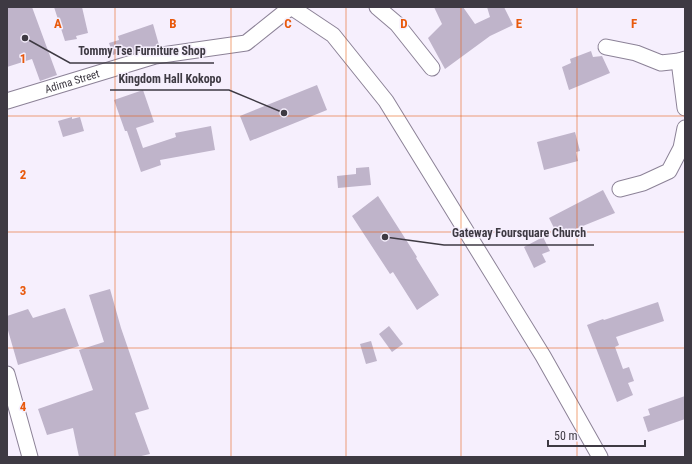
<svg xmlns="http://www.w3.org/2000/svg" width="692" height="464" font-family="'Roboto Condensed',sans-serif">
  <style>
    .building { fill: #bfb4ca }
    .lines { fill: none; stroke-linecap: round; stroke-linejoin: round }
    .minor-casing { stroke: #8c8297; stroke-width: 17 }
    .minor { stroke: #fff; stroke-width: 15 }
    .grid { fill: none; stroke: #e8590c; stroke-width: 1; stroke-opacity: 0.55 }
    .labels { text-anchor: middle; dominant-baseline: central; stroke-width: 3; stroke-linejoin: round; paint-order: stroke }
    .street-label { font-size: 11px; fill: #3e3a43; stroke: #f6effd }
    .grid-label { font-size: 13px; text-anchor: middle; font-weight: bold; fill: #e8590c; stroke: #f6effd; stroke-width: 3; stroke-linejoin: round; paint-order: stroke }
    .leader { fill: none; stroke: #3e3a43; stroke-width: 1.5 }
    .callout-dot { fill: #3e3a43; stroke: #f6effd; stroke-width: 1.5 }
    .callout-label { font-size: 12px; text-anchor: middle; font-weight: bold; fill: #3e3a43; stroke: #f6effd; stroke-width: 3; stroke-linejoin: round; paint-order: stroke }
  </style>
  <rect width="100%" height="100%" fill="#f6effd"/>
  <!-- building -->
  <g class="building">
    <polygon points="7,7 32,7 57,75 40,81 32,59 7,67"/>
    <polygon points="54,7 82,7 88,33 76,36 77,39 65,41"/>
    <polygon points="434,7 463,7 475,24 490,17 487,7 504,7 513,25 490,36 445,69 428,38 442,24"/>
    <polygon points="153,24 159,45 125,56 123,52 113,55 109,43 119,40 118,36"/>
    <polygon points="591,51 593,57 602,56 610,73 569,90 562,67 571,63 570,59"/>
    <polygon points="317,85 327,110 250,141 240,116"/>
    <polygon points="143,90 154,122 136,128 143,148 176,137 175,133 211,126 215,150 160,160 161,165 141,172 127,131 125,131 114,100"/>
    <polygon points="72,117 72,119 80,117 84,131 63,137 58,121"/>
    <polygon points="575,132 580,151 576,152 578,161 544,170 537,142"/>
    <polygon points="369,167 371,185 338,188 337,176 356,174 356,168"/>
    <polygon points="603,190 615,213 558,236 549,218"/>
    <polygon points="378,196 417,257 416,258 439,295 417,310 393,272 390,274 352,216"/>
    <polygon points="543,237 550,251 542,254 546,262 534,268 524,247"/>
    <polygon points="110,289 121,328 149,409 135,413 150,454 137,457 79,457 73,428 47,435 38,409 93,390 79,350 104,342 89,295"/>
    <polygon points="658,302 664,321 616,337 619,345 615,347 623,369 629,367 634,381 628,383 633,395 617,402 587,325 603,319 604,320"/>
    <polygon points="65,308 79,346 18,365 7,327 7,316 28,309 33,318"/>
    <polygon points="389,326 403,344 392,352 379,334"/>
    <polygon points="371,341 377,361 366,364 360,344"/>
    <polygon points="685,396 685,419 648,432 643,417 650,415 648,409"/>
  </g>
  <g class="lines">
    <defs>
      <g id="minor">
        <polyline points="291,7 333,35 386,101 543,356 600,457"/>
        <polyline points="377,7 397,24 432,68"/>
        <polyline points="606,47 636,53 661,63 679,61"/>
        <polyline points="685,59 679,61 685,108"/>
        <path id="s1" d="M 7,101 L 155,56 L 246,43 L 291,7"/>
        <polyline points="620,189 643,183 669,171 681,148 685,128"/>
        <polyline points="7,374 30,457"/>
      </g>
    </defs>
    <!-- minor casing -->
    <use href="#minor" class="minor-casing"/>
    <!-- minor -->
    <use href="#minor" class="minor"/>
  </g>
  <!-- grid -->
  <path class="grid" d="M 115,7 L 115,457M 231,7 L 231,457M 346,7 L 346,457M 461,7 L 461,457M 577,7 L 577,457M 7,116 L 685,116M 7,232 L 685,232M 7,348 L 685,348"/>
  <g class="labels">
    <!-- street labels -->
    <g class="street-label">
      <text stroke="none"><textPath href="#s1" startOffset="68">Adima Street</textPath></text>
    </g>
  </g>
  <g class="grid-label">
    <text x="58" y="28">A</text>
    <text x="173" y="28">B</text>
    <text x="288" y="28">C</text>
    <text x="404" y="28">D</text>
    <text x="519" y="28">E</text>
    <text x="634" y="28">F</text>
    <text x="23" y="63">1</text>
    <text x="23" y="179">2</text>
    <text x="23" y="295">3</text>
    <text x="23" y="411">4</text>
  </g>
  <!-- callouts -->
  <path class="leader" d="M25 38L70 63H214M284 113L229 90H110M385 237L444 245H594"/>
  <g class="callout-dot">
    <circle cx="25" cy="38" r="4"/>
    <circle cx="284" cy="113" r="4"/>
    <circle cx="385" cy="237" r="4"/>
  </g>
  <g class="callout-label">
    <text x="142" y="55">Tommy Tse Furniture Shop</text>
    <text x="170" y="83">Kingdom Hall Kokopo</text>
    <text x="519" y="237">Gateway Foursquare Church</text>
  </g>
  <!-- border -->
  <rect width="692" height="464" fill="none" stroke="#3e3a43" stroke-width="16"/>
  <!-- scale -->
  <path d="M548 440v6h97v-6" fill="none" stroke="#3e3a43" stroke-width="2"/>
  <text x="554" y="440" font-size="12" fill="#3e3a43" stroke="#f6effd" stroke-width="3" paint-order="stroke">50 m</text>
</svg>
